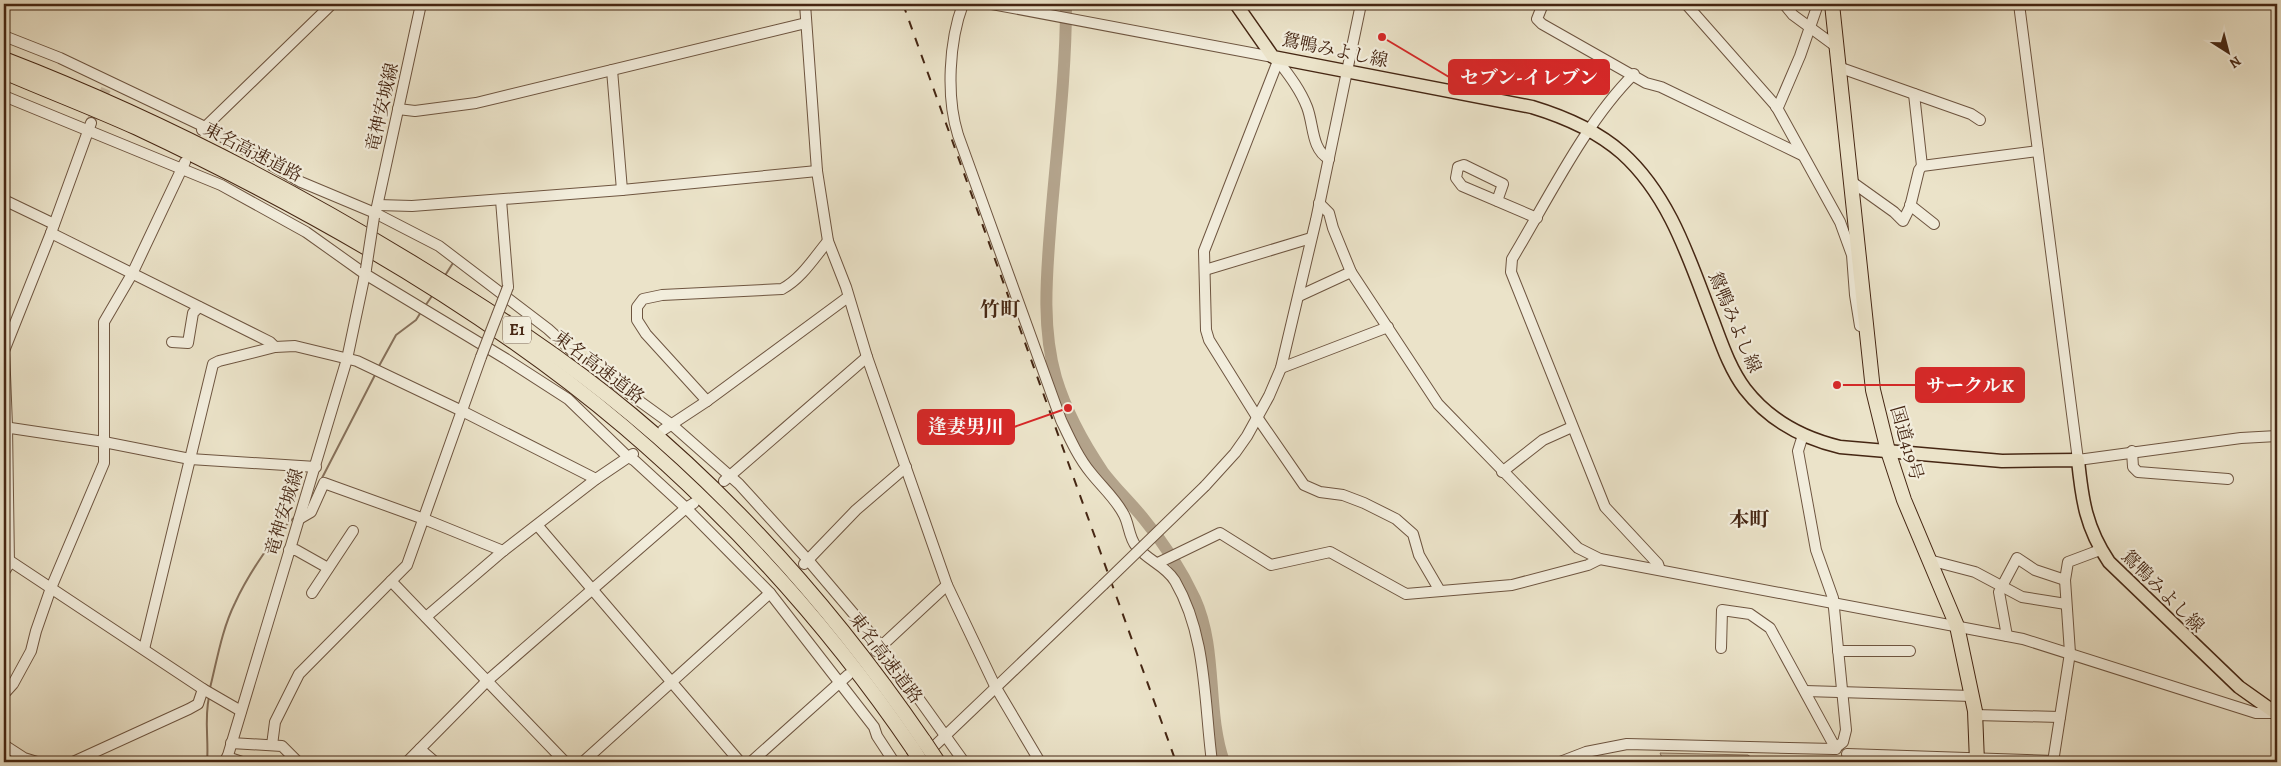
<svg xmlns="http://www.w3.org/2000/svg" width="2281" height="766" font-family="Alegreya,'Noto Serif JP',serif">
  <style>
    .park { fill: #cfc3aa; stroke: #8a745e }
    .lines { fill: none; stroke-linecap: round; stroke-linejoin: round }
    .stream { stroke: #87715b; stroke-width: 2 }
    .river { stroke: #b3a38b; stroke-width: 12 }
    .minor-tunnel { stroke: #cabda5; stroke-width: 10; stroke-dasharray: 10 5; stroke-linecap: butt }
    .minor-casing { stroke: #6e5540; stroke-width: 12 }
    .major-casing { stroke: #452613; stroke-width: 15 }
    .highway-casing { stroke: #452613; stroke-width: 16 }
    .minor { stroke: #f2eddc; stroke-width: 10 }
    .major { stroke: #ebe3c9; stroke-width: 12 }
    .highway { stroke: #ebe3c9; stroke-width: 14 }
    .rail { stroke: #452613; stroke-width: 2; stroke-dasharray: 9 9; stroke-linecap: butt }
    .minor-bridge-casing { stroke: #6e5540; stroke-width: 12; stroke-linecap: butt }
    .highway-bridge-casing { stroke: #452613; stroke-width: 16; stroke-linecap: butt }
    .minor-bridge { stroke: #f2eddc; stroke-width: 10 }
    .highway-bridge { stroke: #ebe3c9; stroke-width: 14 }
    .labels { text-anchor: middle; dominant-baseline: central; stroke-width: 4.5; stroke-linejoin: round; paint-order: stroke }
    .shield { fill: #f2eddc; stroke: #79624f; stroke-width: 1 }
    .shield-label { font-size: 16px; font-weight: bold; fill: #452613 }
    .street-label { font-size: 18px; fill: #452613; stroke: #f2eddc }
    .quarter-label { font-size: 20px; font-weight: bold; fill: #452613; stroke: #f2eddc }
    .leader { fill: none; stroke: #d62828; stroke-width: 2 }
    .callout-dot { fill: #d62828; stroke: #f2eddc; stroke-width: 2 }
    .callout { fill: #d62828; stroke: #d62828; stroke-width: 2 }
    .callout-label { font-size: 19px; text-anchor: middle; font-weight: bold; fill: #fff }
  </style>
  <rect width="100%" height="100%" fill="#ebe3c9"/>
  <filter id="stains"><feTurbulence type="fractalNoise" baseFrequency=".004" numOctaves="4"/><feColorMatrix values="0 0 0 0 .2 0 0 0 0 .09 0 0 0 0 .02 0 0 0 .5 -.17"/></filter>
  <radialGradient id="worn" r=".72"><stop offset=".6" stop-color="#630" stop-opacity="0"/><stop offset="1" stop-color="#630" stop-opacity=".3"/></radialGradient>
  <!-- park -->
  <polygon class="park" points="1660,753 1748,755 1757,762 1664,762"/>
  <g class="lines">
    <!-- stream -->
    <g class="stream">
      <polyline points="444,277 453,263"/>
      <polyline points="425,306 432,296"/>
      <polyline points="379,366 396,335 416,320 421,312"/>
      <polyline points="321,480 376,373"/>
      <path d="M 210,688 C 217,660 222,629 235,603 C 247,577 274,534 296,516"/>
      <path d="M 207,762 C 209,741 204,719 209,697"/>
    </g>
    <!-- river -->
    <path class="river" d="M 1066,4 C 1066,75 1057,146 1051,218 C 1047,271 1041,326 1056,378 C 1066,411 1084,444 1103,472 C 1115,488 1130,502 1143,518 C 1163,542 1182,571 1195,599 C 1218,650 1206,711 1224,762"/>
    <!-- minor-tunnel -->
    <polyline class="minor-tunnel" points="91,122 106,89"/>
    <defs>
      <g id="minor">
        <polyline points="805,4 817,171 828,241 846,287 867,357 947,585 995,686 1040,762"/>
        <path d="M 963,4 C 949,41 946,97 958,135 L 1061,420 C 1070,439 1078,457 1091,473 C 1102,487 1116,499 1124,515 C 1129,524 1129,538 1136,546 C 1148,561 1165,565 1175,581 C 1207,636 1204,702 1212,762"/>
        <polyline points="992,4 1273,57"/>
        <polyline points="1543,4 1537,19 1542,24 1646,83 1661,87 1802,155"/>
        <polyline points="1686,4 1776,106 1840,222 1852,255 1855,295 1860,326"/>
        <polyline points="1784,4 1793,15 1838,48"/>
        <polyline points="2019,4 2078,460 2241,438 2277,436"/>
        <polyline points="4,6 5,4"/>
        <polyline points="4,36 60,58 205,127 301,182 375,213 439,246 548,329 580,358 671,424 739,484 808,560 881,646 964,762"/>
        <path d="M 1276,58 C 1288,74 1300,89 1307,107 C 1314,125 1311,149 1329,159"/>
        <polyline points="1278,61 1204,251 1206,330 1209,340 1257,417 1304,485 1320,492 1343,495 1364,503 1396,519 1413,534 1419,555 1440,591"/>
        <polyline points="1841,68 1971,114 1980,120"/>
        <polyline points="612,70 622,190"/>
        <path d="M 1634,74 C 1586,121 1547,201 1512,259 L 1511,272 L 1605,507 L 1658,564 L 1660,570"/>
        <polyline points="1914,94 1922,166"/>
        <polyline points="4,96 221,185 306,232 365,274 506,359 568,399 627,456 635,461 686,508 770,593 874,727 877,736 894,762"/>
        <polyline points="1776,107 1779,105 1800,56 1818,4"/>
        <polyline points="398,109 415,111 476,103 806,23"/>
        <polyline points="202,130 332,4"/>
        <polyline points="1852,182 1894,212 1903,221 1910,207 1919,170 1922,166 2038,151"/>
        <polyline points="4,200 54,224"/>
        <polyline points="501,200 508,287"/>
        <polyline points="1497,201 1503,184 1464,165 1458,167 1456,178 1462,186 1537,218"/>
        <polyline points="1319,203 1329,213 1333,228 1351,272 1438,404 1578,548 1600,559 2023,639 2256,713 2276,713"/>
        <polyline points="378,205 412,206 622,190 817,171"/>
        <polyline points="1910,205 1934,224"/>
        <polyline points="376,211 421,4"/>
        <polyline points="51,233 270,342 275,347"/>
        <polyline points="1205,270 1311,238"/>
        <polyline points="1299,296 1351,272"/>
        <polyline points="172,342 188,343 193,313 199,307"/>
        <polyline points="4,349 7,426 9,564 4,572"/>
        <polyline points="4,351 51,233 91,123"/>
        <polyline points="1281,368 1388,327"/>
        <path d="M 707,401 L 646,334 L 637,320 L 637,307 L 643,299 L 662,295 L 782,289 C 801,279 814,258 828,241"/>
        <polyline points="4,427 104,442 190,459 316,467"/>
        <polyline points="663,430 707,401 848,297"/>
        <polyline points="2132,451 2133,467 2138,472 2228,479"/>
        <polyline points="1502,472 1543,440 1572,427"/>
        <polyline points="724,481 867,357"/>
        <polyline points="1205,486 1235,453 1247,436 1269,396 1281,368 1316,220 1361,4"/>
        <polyline points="299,519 311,512 324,483 424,519 503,551"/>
        <polyline points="538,526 740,762"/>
        <polyline points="289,550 296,550 328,568"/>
        <polyline points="4,557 203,689 241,711"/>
        <polyline points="1929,560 1975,572 2022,597 2066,604"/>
        <polyline points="1158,563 1220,533 1271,565 1330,552 1406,594 1512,585 1588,565 1600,559"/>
        <polyline points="804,564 856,510 906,467"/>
        <polyline points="391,581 565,762"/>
        <polyline points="312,593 353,531"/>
        <polyline points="426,617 503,551 596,479 633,454"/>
        <polyline points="2007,636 1999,592 2017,558 2035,570 2065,580"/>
        <polyline points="1721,648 1722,610 1750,614 1770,628 1836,749"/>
        <polyline points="144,649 213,364 219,361 275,347 295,346 357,361 462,411 596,479"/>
        <polyline points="876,651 947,585"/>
        <polyline points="1838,651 1910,651"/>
        <polyline points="1805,691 1972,696"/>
        <polyline points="4,694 13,684 31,651 36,631 51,588 104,463 104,322 132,274 185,162"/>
        <polyline points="1975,715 2060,717"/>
        <polyline points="231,743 282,746 298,762"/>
        <polyline points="4,745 24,758 37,762"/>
        <polyline points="272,745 275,722 299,674 407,565 481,357"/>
        <polyline points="420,749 435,762"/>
        <polyline points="1847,754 2053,761"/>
        <polyline points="925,755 1103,585"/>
        <polyline points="227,757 242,762"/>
        <polyline points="73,762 189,709 198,704 203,689"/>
        <polyline points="226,762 347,359 366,269"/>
        <polyline points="407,762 487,681 686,508 694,503"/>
        <polyline points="583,762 770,593"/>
        <polyline points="751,762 848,675"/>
        <polyline points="1560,762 1586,752 1627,744 1834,749 1843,742 1846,730 1833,598 1816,550 1798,451 1803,435"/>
        <polyline points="2053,762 2070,653 2065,580 2068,562 2100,550"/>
      </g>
      <path id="major" d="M 1236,4 L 1273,57 L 1532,107 C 1565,117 1596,130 1622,153 C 1671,197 1690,262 1713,321 C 1722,345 1730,369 1745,389 C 1769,420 1802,438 1840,447 L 2002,461 L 2078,460 C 2082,500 2086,528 2109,562 L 2239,687 L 2277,714"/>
      <g id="highway">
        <polyline points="1832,4 1873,390 1888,451 1904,500 1957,626 1975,711 1977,762"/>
        <path d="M 4,59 C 147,114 285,185 416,265 C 491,311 565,359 632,415 C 745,509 841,620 924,741"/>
        <path d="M 4,72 C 48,91 93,108 137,128 C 307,208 480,305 624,427 C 734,521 832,630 913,749"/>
      </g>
    </defs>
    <!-- minor casing -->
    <use href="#minor" class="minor-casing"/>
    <!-- major casing -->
    <use href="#major" class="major-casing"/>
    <!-- highway casing -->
    <use href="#highway" class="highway-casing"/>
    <!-- minor -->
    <use href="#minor" class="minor"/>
    <!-- major -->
    <use href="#major" class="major"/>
    <!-- highway -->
    <use href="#highway" class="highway"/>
    <!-- rail -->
    <polyline class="rail" points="903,4 1176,762"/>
    <defs>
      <g id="minor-bridge">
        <polyline points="366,269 374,217"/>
        <polyline points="481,357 508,287"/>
        <polyline points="1103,585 1205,486"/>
      </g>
      <g id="highway-bridge">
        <polyline points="924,741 938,762"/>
        <polyline points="913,749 921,762"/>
      </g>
    </defs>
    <!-- minor-bridge casing -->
    <use href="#minor-bridge" class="minor-bridge-casing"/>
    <!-- highway-bridge casing -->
    <use href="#highway-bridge" class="highway-bridge-casing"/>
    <!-- minor-bridge -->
    <use href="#minor-bridge" class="minor-bridge"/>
    <!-- highway-bridge -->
    <use href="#highway-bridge" class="highway-bridge"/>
  </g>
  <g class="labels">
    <!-- shield labels -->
    <rect class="shield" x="503" y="316.5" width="28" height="27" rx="4"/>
    <g class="shield-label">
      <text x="517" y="330">E1</text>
    </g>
    <!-- street labels -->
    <g class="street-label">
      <text transform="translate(1335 50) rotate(12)">鴛鴨みよし線</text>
      <text transform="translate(382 107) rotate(-77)">竜神安城線</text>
      <text transform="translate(253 152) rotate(27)">東名高速道路</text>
      <text transform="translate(1735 322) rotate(67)">鴛鴨みよし線</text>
      <text transform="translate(599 367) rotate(37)">東名高速道路</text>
      <text transform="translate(1907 443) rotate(74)">国道419号</text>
      <text transform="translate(284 512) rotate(-73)">竜神安城線</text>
      <text transform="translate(2163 591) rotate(45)">鴛鴨みよし線</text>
      <text transform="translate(886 658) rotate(53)">東名高速道路</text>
    </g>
    <!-- quarter labels -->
    <g class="quarter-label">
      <text x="1000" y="309">竹町</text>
      <text x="1749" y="519">本町</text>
    </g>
  </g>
  <!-- callouts -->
  <path class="leader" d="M1382 37L1449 77M1837 385L1916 385M1068 408L1014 427"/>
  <g class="callout-dot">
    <circle cx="1382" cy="37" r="5"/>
    <circle cx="1837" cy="385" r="5"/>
    <circle cx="1068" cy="408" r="5"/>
  </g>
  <g class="callout">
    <rect x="1449" y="60" width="160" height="34" rx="5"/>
    <rect x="1916" y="368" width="108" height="34" rx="5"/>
    <rect x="918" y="410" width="96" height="34" rx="5"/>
  </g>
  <g class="callout-label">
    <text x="1529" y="84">セブン-イレブン</text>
    <text x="1970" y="392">サークルK</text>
    <text x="966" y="433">逢妻男川</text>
  </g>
  <!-- margin -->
  <rect width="2281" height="766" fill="none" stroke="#ebe3c9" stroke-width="20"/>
  <rect x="5" y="5" width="2271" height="756" fill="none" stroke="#452613" stroke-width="2.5"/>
  <rect x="10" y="10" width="2261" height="746" fill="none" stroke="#452613"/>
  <!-- north arrow -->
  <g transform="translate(2228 52) rotate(144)" stroke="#f2eddc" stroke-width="4" paint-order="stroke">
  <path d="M0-4L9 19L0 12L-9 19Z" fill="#452613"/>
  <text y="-8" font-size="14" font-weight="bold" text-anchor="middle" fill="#452613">N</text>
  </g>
  <rect width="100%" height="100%" filter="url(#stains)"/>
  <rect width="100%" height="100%" fill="url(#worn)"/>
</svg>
